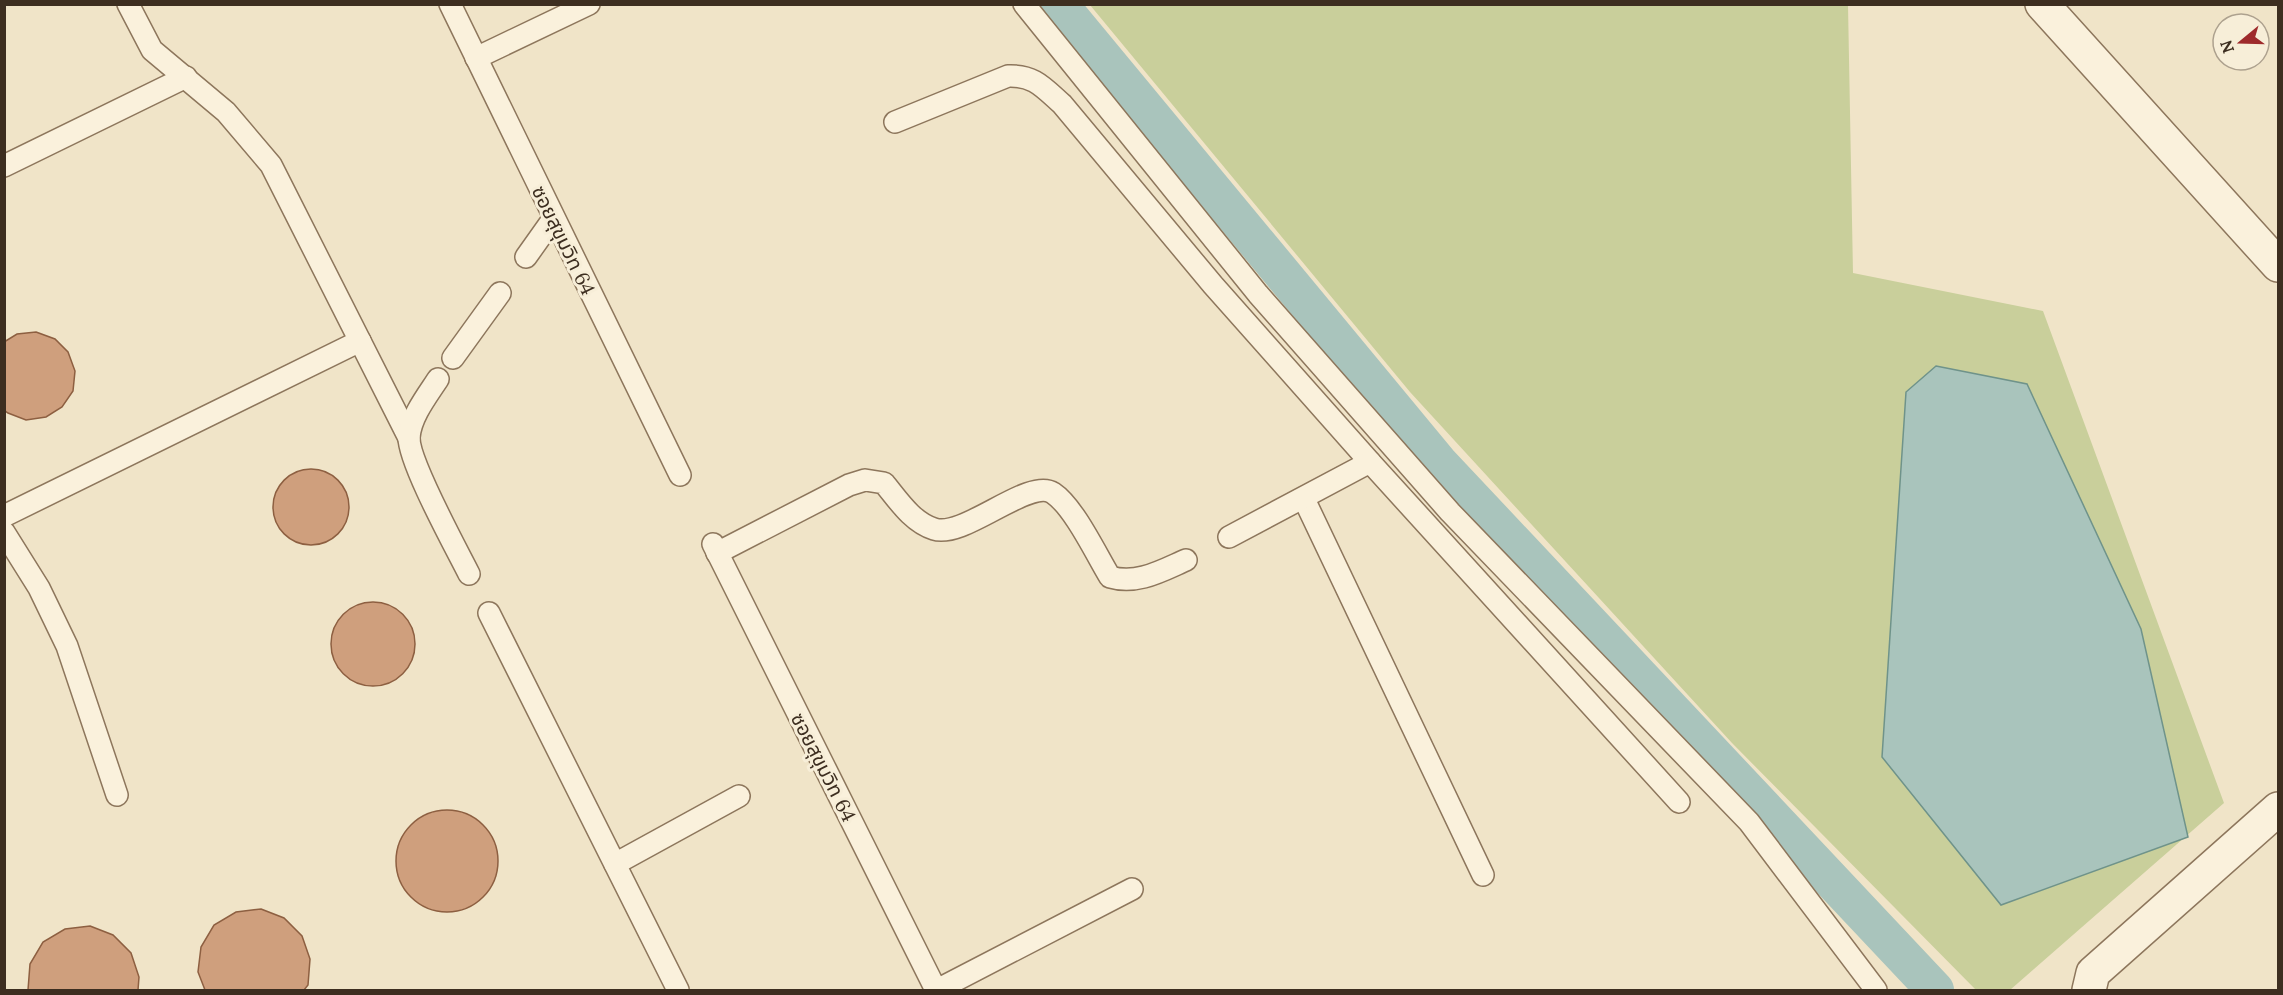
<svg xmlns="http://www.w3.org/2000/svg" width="2283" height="995" font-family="Lora,'Noto Sans Thai',serif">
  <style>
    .green { fill: #c9cf9b }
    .water { fill: #a9c4bc; stroke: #6f938a; stroke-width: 1.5 }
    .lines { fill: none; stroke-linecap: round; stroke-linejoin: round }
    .canal { stroke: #a9c4bc; stroke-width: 38 }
    .building { fill: #cf9f7d; stroke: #8d5f41; stroke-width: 1.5 }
    .lane-casing { stroke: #8d765c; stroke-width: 24 }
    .street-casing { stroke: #8d765c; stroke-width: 36 }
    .lane { stroke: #faf1dc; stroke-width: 21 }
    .street { stroke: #faf1dc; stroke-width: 33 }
    .labels { text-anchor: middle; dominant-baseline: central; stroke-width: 6; stroke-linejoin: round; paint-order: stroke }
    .street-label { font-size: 20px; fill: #3d2e20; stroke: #f7eed8 }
  </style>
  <rect width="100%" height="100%" fill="#f0e4c8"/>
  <!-- green -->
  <polygon class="green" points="1090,5 1848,5 1853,273 2043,311 2224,803 2010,990 1976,990 1732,743 1410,392"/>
  <!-- water -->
  <polygon class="water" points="1936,366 2027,384 2141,629 2188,837 2001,905 1882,757 1906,392"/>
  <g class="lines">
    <!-- canal -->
    <polyline class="canal" points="1059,4 1440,464 1935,990"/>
  </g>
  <!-- building -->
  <g class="building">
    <polygon points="36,332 55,339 68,352 75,371 73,391 62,407 46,417 26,420 8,413 4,410 4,342 17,334"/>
    <circle cx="311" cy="507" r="38"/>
    <circle cx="373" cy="644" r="42"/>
    <circle cx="447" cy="861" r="51"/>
    <polygon points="261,909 284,918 302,936 310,959 308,985 304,990 205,990 198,972 201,947 214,925 236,912"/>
    <polygon points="90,926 113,935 131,953 139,977 138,990 28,990 30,964 43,942 65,929"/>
  </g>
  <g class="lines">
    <defs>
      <g id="lane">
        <polyline points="128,4 152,50 226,112 271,165 409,438"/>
        <polyline points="450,4 680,475"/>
        <polyline points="1024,4 1258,294 1450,512 1749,822 1876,990"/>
        <polyline points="476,58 589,4"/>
        <path d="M 895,122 L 1008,76 C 1034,75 1043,87 1062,104 L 1213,285 L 1370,462"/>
        <polyline points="4,166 186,77"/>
        <polyline points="526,257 553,219"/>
        <polyline points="453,358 500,293"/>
        <path d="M 438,379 C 427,396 411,416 409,437 C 408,461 456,548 469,574"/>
        <polyline points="1304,499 1483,875"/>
        <polyline points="4,516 360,341"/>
        <polyline points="4,532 39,588 67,646 117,795"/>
        <polyline points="1229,537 1370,462 1679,802"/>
        <polyline points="713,544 936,990"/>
        <path d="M 717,553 L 849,485 L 865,480 L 884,483 C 898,500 912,522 934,529 C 964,539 1029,477 1053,493 C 1074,507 1096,554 1110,577 C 1137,585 1161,571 1186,560"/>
        <polyline points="489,613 678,990"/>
        <polyline points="615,864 739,796"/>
        <polyline points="937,990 1132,889"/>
      </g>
      <g id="street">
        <polyline points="2042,4 2278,265"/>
        <polyline points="2089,990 2093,973 2278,809"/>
      </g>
    </defs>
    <!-- lane casing -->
    <use href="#lane" class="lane-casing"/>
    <!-- street casing -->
    <use href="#street" class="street-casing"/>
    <!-- lane -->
    <use href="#lane" class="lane"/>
    <!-- street -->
    <use href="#street" class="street"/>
  </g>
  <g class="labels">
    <!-- street labels -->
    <g class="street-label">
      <text transform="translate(564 240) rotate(64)">ซอยสุขุมวิท 64</text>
      <text transform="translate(824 767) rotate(63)">ซอยสุขุมวิท 64</text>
    </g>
  </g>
  <!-- border -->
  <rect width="2283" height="995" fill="none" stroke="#3d2e20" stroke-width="12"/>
  <!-- north arrow -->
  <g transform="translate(2241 42) rotate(251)"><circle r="28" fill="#f7eed8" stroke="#ada18e" stroke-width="1.5"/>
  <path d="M0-4.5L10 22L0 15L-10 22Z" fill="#9e2a2b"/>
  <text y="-9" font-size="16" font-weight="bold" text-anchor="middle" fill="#3d2e20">N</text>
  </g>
</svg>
